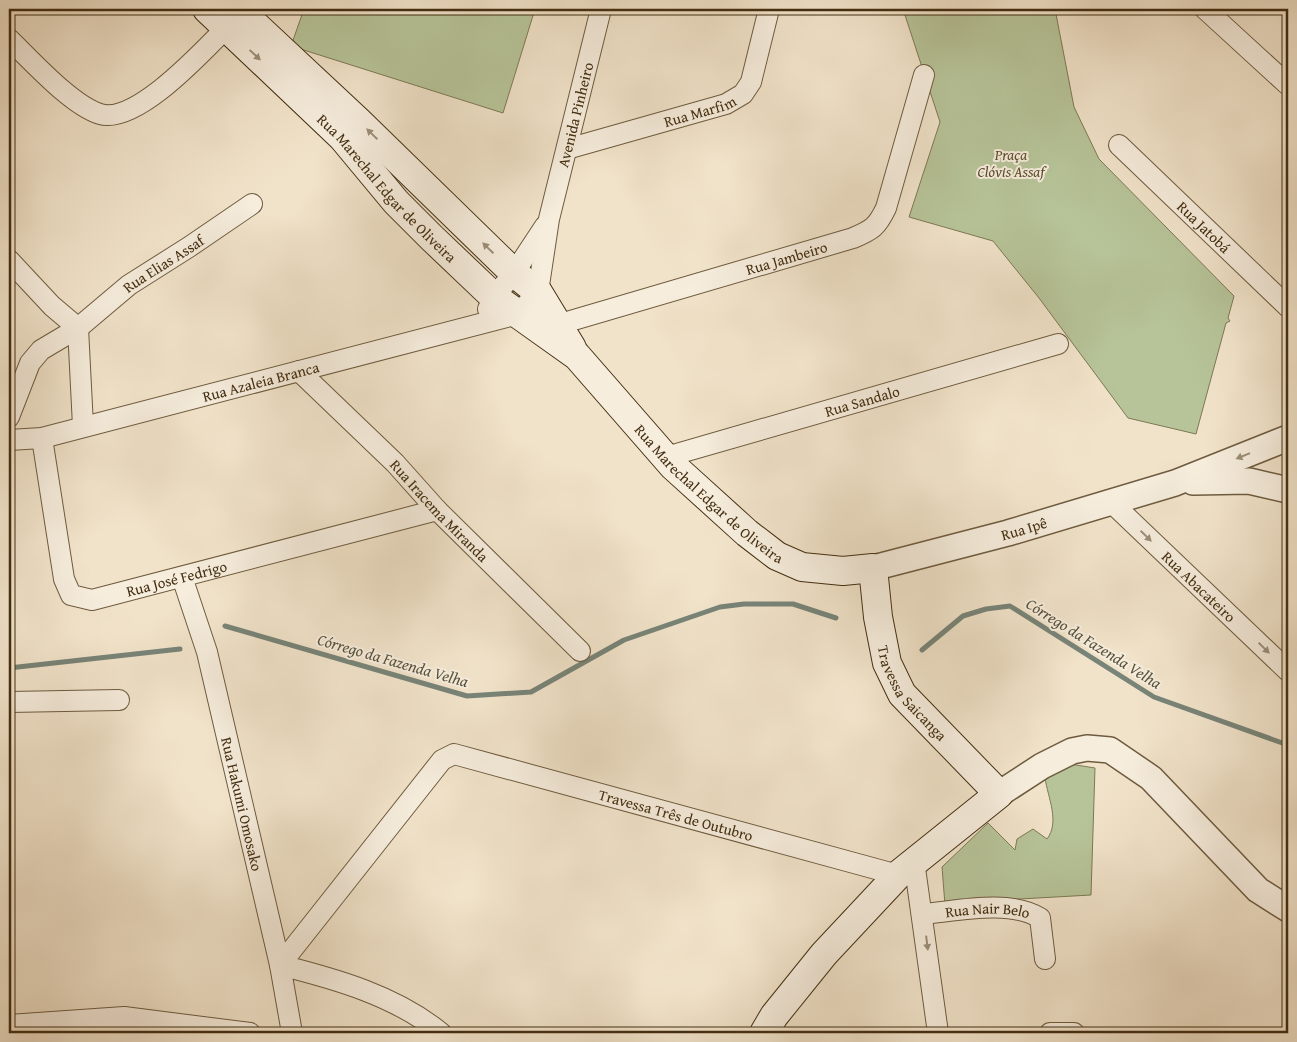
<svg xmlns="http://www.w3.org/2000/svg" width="1297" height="1042" font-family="'Gentium Book Plus',serif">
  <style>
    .green { fill: #b7c499; stroke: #7d7955 }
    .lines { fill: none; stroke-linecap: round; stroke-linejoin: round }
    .stream { stroke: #788478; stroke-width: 5 }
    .minor-casing { stroke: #6e5b3f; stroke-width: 22 }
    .tertiary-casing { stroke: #6e5b3f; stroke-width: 28 }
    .secondary-casing { stroke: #432e11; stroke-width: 30 }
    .minor { stroke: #f6eddd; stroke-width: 20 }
    .tertiary { stroke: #f6eddd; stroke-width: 25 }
    .secondary { stroke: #f6eddd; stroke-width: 28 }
    .oneway { fill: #9c8e77 }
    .labels { text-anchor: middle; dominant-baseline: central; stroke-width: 4; stroke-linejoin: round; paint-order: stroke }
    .street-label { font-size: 15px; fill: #432e11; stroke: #f6eddd }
    .park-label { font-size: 15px; font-style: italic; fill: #5a4c2c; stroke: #f6eddd }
    .water-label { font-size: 16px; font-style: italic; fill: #59523c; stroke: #f6eddd }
  </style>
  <rect width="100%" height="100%" fill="#f1e3ca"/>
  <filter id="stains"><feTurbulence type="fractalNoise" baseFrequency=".004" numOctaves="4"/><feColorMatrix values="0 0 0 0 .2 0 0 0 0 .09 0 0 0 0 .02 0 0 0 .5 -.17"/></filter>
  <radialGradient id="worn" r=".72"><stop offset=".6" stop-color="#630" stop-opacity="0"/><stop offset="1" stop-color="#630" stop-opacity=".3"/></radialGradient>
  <!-- green -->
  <g class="green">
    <polygon points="304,9 535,9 503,113 291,46"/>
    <polygon points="903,9 1055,9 1074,107 1099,159 1234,296 1228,318 1230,321 1226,323 1196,434 1128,418 1039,298 993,241 909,217 940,122"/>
    <path d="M 1070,764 L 1095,768 L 1091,895 L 984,901 L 945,905 L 942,867 L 988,823 L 1015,850 L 1017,839 L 1033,829 L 1047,839 C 1060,822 1048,798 1045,778 Z"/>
  </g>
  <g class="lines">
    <!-- stream -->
    <g class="stream">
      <polyline points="225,626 467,696 531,692 624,640 720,607 744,604 793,604 836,618"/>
      <polyline points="922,650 963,616 986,609 1010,606 1154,697 1288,745"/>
      <polyline points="9,668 180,649"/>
    </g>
    <defs>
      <g id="minor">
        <polyline points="1205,9 1288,85"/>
        <path d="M 9,39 C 31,60 71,105 100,114 C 136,125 203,51 226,28"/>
        <path id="s1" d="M 1119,145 L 1288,307"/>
        <path id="s2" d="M 567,149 L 726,104 L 743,94 L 751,82 L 769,9"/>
        <polyline points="9,260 52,306 78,328 83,426"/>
        <polyline points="488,309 494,297 514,273 545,226"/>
        <path id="s3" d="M 548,333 L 560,324 L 853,238 C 872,230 877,227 886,208 L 924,75"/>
        <path id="s4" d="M 299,371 L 395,463 L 437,510 L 580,651"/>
        <path id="s5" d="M 9,417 L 30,363 L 41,350 L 78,328 L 129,285 L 189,247 L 252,204"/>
        <path id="s6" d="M 42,438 L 64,579 L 71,595 L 92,600 L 437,510"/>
        <path id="s7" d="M 9,440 L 42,438 L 518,314 L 538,292 L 549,219 L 601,9"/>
        <path id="s8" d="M 666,457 L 1058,344"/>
        <path id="s9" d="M 1111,502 L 1288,671"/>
        <path id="s10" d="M 182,577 L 207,652 L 280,965 L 292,1033"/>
        <polyline points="9,702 119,700"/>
        <polyline points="914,861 938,1033"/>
        <path id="s11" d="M 923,914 C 957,911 1010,899 1040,918 L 1045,959"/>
        <polyline points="9,1025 124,1017 250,1033"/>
        <path id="s12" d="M 441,1033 C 396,996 336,979 280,965 L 442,760 L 454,754 L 898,875"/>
        <polyline points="1050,1033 1074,1033"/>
      </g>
      <g id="tertiary">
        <polyline points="1193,482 1249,481 1288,490"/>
        <path id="s13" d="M 873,568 L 1008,533 L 1175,483 L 1288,438"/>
        <polyline points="999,794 1042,766 1072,751 1087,748 1110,750 1151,778 1258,890 1288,909"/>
      </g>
      <g id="secondary">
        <path id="s14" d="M 207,9 L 342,137 L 396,202 L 432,238 L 494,297 L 577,356 L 673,466 L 747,533 L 777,556 L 802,567 L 843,571 L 873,568 L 878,617 L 887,663 L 902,694 L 999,794 L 898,875 L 824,954 L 774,1016 L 764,1033"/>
        <polyline points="238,9 359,122 514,273 538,292 572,348"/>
      </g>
    </defs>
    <!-- minor casing -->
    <use href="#minor" class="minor-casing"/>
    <!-- tertiary casing -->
    <use href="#tertiary" class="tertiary-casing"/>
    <!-- secondary casing -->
    <use href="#secondary" class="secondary-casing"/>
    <!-- minor -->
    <use href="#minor" class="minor"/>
    <!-- tertiary -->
    <use href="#tertiary" class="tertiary"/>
    <!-- secondary -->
    <use href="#secondary" class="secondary"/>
  </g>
  <!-- one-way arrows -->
  <defs><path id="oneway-solid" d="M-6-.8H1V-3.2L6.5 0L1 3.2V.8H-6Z" transform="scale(1.25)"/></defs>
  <g class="oneway">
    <use href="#oneway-solid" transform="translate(255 55) rotate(43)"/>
    <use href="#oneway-solid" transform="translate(372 134) rotate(-136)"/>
    <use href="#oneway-solid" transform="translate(488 248) rotate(-136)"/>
    <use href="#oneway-solid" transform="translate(1243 456) rotate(158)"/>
    <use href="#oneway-solid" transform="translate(1146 536) rotate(44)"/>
    <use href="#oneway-solid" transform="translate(1264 648) rotate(44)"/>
    <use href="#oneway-solid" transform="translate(927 943) rotate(83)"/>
  </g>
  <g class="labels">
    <!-- street labels -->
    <g class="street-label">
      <text stroke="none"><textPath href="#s2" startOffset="138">Rua Marfim</textPath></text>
      <text stroke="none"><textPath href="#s7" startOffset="736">Avenida Pinheiro</textPath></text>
      <text stroke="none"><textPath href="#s14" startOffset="254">Rua Marechal Edgar de Oliveira</textPath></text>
      <text stroke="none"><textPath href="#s1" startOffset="118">Rua Jatobá</textPath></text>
      <text stroke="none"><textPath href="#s3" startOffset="251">Rua Jambeiro</textPath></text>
      <text stroke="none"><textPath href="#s5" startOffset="225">Rua Elias Assaf</textPath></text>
      <text stroke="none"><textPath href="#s7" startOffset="259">Rua Azaleia Branca</textPath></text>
      <text stroke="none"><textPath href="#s8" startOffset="204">Rua Sandalo</textPath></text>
      <text stroke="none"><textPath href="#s14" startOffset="700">Rua Marechal Edgar de Oliveira</textPath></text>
      <text stroke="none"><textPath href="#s4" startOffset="198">Rua Iracema Miranda</textPath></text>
      <text stroke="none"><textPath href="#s13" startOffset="156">Rua Ipê</textPath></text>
      <text stroke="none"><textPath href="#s6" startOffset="269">Rua José Fedrigo</textPath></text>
      <text stroke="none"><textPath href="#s9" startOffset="122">Rua Abacateiro</textPath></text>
      <text stroke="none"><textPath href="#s14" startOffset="1026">Travessa Saicanga</textPath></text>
      <text stroke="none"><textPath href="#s10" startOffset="235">Rua Hakumi Omosako</textPath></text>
      <text stroke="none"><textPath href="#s12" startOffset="681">Travessa Três de Outubro</textPath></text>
      <text stroke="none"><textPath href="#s11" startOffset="65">Rua Nair Belo</textPath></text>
    </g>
    <!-- park labels -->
    <g class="park-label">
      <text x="1011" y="154">Praça<tspan x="1011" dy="17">Clóvis Assaf</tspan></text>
    </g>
    <!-- water labels -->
    <g class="water-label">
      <text transform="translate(1094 643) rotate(32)">Córrego da Fazenda Velha</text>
      <text transform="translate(393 660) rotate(16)">Córrego da Fazenda Velha</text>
    </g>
  </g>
  <!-- margin -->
  <rect width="1297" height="1042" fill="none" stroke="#f1e3ca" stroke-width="30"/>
  <rect x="10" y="10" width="1277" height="1022" fill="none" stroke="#432e11" stroke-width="2.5"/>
  <rect x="15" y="15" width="1267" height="1012" fill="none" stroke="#432e11"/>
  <rect width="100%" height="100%" filter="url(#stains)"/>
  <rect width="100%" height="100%" fill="url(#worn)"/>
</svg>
